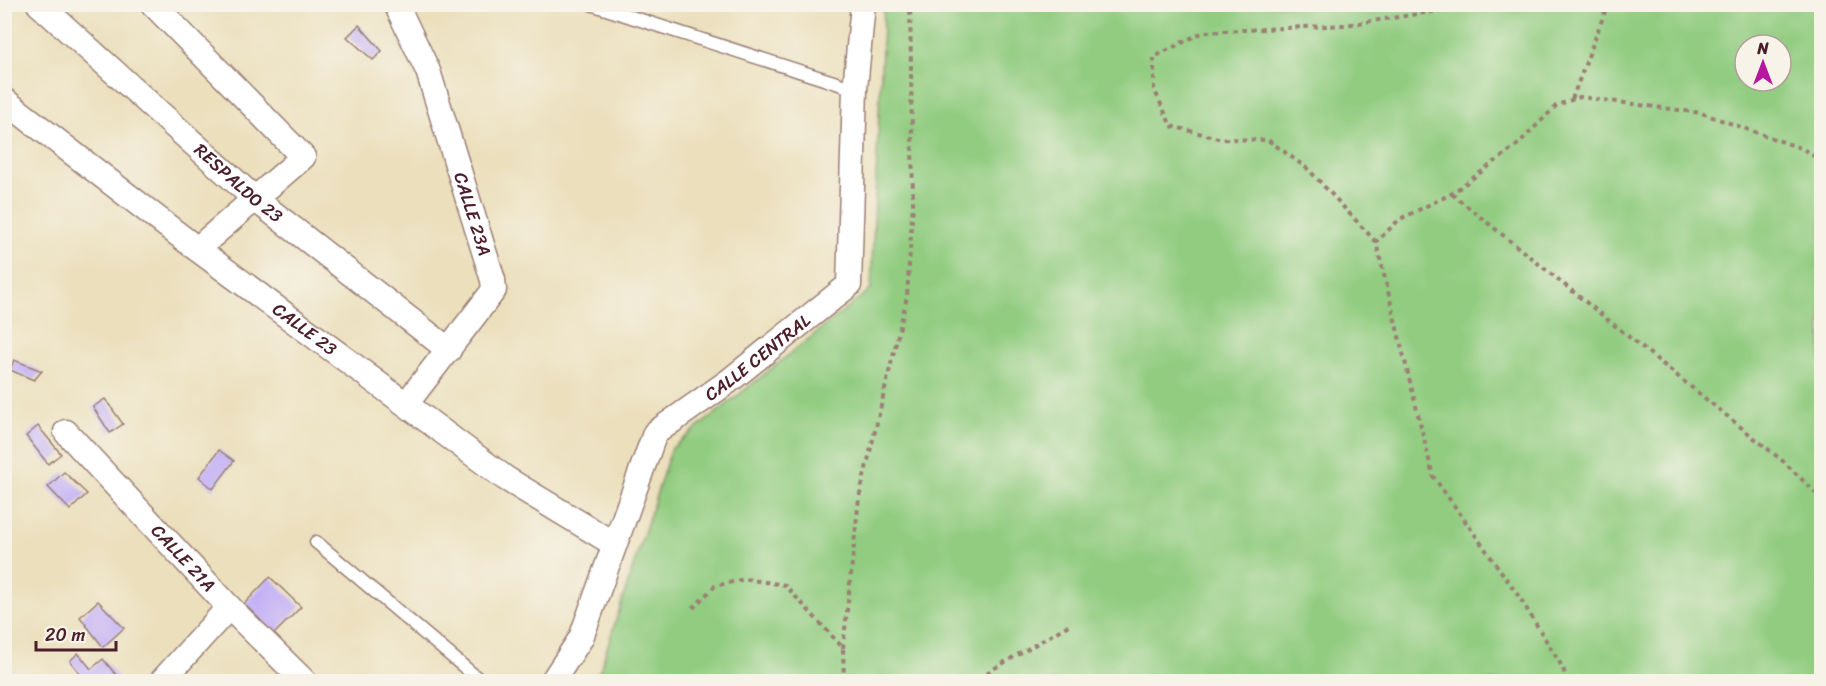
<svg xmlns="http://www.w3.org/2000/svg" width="1826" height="686" font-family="Sriracha,sans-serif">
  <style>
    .green { fill: #91cc80; stroke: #6e7656; stroke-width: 1.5; fill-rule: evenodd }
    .building { fill: #c1aff6 }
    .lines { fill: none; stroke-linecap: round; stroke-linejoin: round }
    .lane-casing { stroke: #9a7f74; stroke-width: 15 }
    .street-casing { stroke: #9a7f74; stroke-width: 27 }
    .path { stroke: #9a7f74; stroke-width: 4; stroke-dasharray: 4.5 4.5; stroke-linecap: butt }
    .lane { stroke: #fff; stroke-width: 12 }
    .street { stroke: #fff; stroke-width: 24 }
    .labels { text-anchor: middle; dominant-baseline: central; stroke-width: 5; stroke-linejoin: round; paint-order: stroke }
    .street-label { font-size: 18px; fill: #4a1f2b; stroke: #f7f3e8 }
  </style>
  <rect width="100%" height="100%" fill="#f7f3e8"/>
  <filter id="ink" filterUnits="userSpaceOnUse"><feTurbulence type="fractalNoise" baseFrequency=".0167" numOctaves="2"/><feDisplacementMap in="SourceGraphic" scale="12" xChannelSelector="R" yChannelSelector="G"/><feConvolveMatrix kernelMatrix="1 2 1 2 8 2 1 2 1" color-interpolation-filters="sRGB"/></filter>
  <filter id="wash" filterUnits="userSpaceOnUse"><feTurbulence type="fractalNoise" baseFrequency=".008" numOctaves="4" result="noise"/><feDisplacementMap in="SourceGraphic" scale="24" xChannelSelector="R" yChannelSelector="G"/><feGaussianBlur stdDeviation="1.35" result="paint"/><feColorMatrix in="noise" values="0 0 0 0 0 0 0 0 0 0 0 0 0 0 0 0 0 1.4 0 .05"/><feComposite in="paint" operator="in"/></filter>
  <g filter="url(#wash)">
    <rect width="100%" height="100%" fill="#ebdfbc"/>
    <!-- green -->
    <path class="green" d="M 884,5 L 1821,5 L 1821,681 L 588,681 L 600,670 L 671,449 L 871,289 ZM 1745,45 L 1781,45 L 1781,81 L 1745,81 Z"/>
    <g id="blocks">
      <!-- building -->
      <g class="building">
        <polygon points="359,25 382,51 373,60 347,37"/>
        <polygon points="14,360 42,371 34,380 10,370"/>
        <polygon points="105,399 123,424 110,433 93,407"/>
        <polygon points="38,426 61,454 48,464 26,436"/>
        <polygon points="219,450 234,461 213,489 199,477"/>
        <polygon points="64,472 87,494 70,510 48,487"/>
        <polygon points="270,577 301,607 274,634 244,604"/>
        <polygon points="98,601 124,628 103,647 80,617"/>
        <polygon points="78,653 91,669 103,659 122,682 87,682 70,661"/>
      </g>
    </g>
  </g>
  <g filter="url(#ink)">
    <use href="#blocks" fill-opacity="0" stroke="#9a7f74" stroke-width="1.5"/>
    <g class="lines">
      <defs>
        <g id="lane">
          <polyline points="591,4 855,89"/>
          <polyline points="316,542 482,682"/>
        </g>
        <g id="street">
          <path id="s1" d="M 39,4 L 255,199 L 449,350"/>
          <polyline points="153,4 303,157 197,249"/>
          <path id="s2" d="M 396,4 L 428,71 L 493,280 L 494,290 L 406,404"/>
          <path id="s3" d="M 4,100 L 197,249 L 505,478 L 614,544"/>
          <path id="s4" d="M 66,432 L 229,607 L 305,682"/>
          <polyline points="161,682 229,607"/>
          <path id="s5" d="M 552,682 L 581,638 L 655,433 L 729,381 L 849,285 L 855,89 L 863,4"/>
        </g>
      </defs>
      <!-- lane casing -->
      <use href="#lane" class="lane-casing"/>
      <!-- street casing -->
      <use href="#street" class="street-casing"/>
      <!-- path -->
      <g class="path">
        <polyline points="1572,99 1608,4"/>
        <polyline points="1452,194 1784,462 1822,499"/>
        <polyline points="1376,242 1308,169 1268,140 1222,139 1171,126 1154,89 1154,57 1203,32 1346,25 1483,4"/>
        <polyline points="693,608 715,586 745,579 785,585 843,648 844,682"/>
        <polyline points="843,648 859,498 907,297 913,203 910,4"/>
        <polyline points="971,682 1072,623"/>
        <polyline points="1567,682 1563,668 1520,598 1433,476 1376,242 1400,219 1451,194 1515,147 1557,105 1580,97 1701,113 1803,149 1822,161"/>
      </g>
      <!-- lane -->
      <use href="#lane" class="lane"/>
      <!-- street -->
      <use href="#street" class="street"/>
    </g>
  </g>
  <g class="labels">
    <!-- street labels -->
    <g class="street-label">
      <text stroke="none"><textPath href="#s1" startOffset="268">RESPALDO 23</textPath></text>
      <text stroke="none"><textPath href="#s2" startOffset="224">CALLE 23A</textPath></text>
      <text stroke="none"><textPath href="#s3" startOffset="378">CALLE 23</textPath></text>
      <text stroke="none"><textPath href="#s5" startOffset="398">CALLE CENTRAL</textPath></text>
      <text stroke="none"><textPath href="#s4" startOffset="172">CALLE 21A</textPath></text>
    </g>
  </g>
  <!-- margin -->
  <rect width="1826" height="686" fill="none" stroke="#f7f3e8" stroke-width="24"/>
  <!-- north arrow -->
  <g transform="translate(1763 63)"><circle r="28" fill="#f7f3e8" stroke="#b29e9c" stroke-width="1.5"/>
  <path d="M0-4.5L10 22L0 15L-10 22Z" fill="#b5179e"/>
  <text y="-9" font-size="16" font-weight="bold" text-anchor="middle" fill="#4a1f2b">N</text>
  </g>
  <!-- scale -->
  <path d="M36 641v9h80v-9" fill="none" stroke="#4a1f2b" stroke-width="3"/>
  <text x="45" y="641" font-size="18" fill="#4a1f2b" stroke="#f7f3e8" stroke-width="4.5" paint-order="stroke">20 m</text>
</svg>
